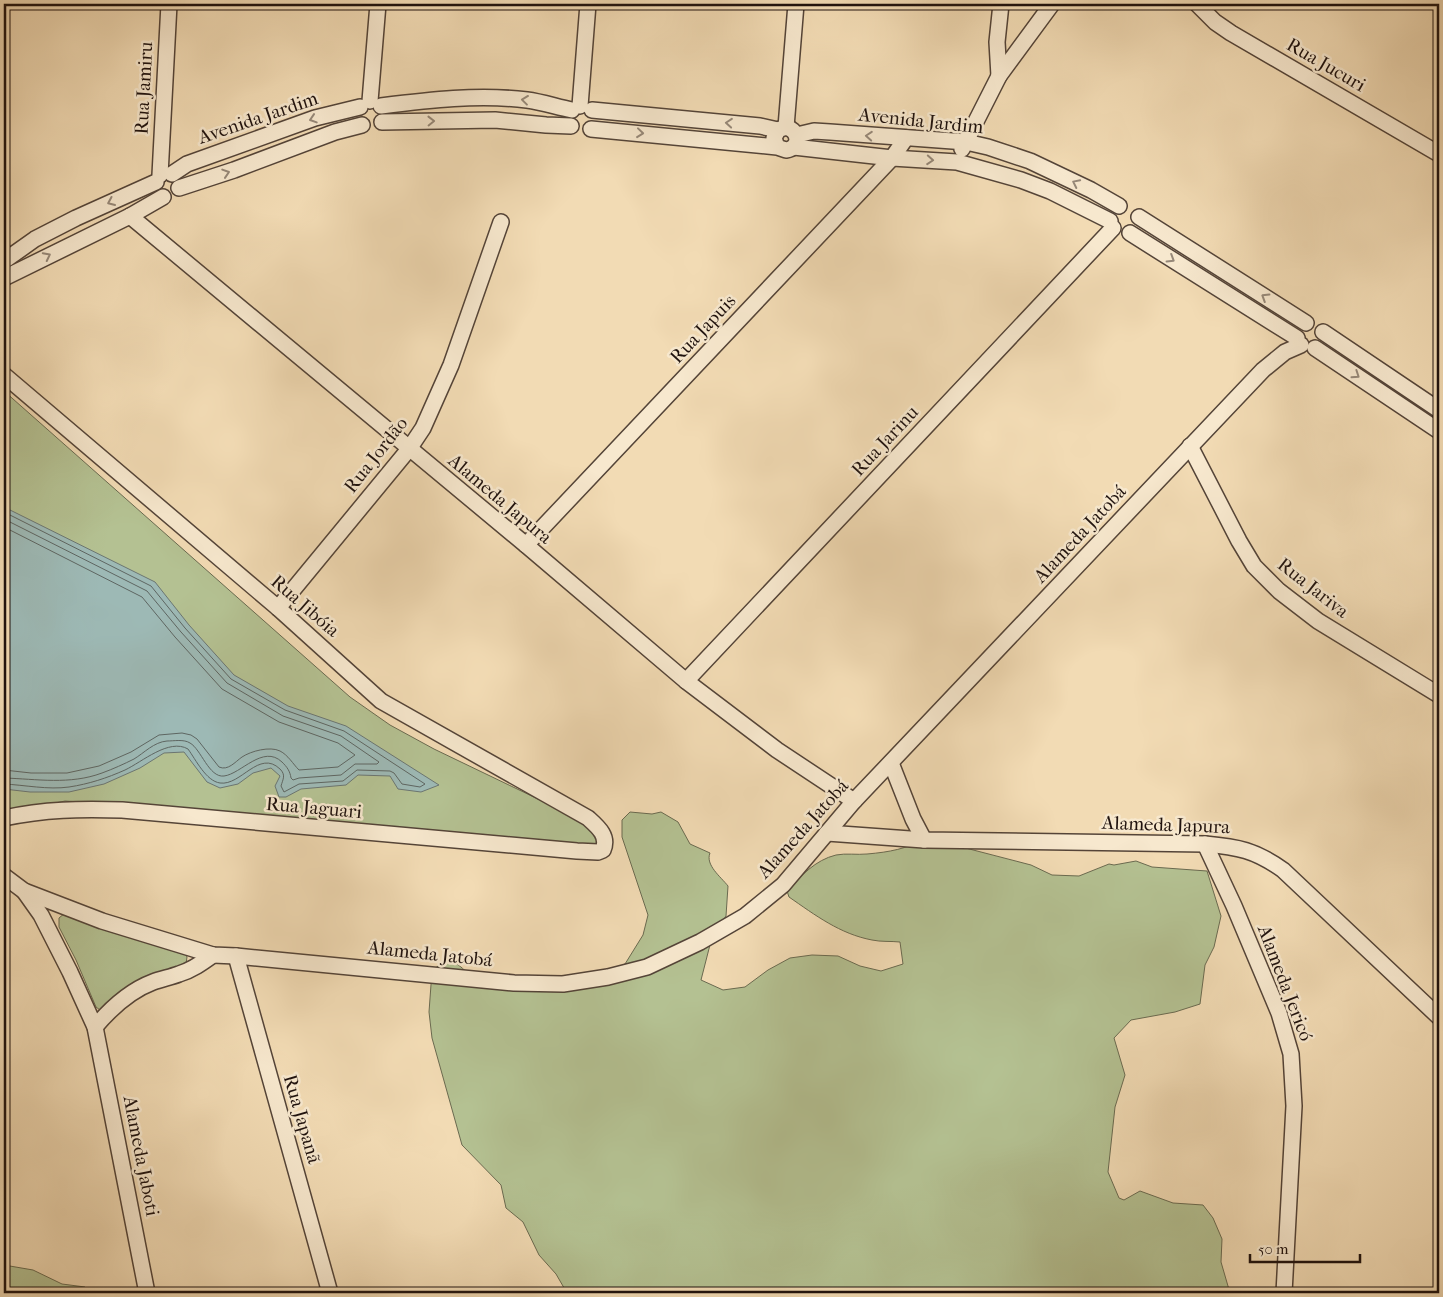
<svg xmlns="http://www.w3.org/2000/svg" width="1443" height="1297" font-family="'IM FELL French Canon',serif">
  <style>
    .green { fill: #b4c192; stroke: #6a6a50 }
    .water { fill: #9db9b5; stroke: #6b7672 }
    .lines { fill: none; stroke-linecap: round; stroke-linejoin: round }
    .shore { stroke: #5e6662; stroke-width: 1 }
    .minor-casing { stroke: #544438; stroke-width: 18 }
    .minor { stroke: #f7e8ce; stroke-width: 15 }
    .oneway { stroke: #968878 }
    .labels { text-anchor: middle; dominant-baseline: central; stroke-width: 5; stroke-linejoin: round; paint-order: stroke }
    .street-label { font-size: 19px; fill: #1f120e; stroke: #f7e8ce }
  </style>
  <rect width="100%" height="100%" fill="#f2dbb4"/>
  <filter id="stains"><feTurbulence type="fractalNoise" baseFrequency=".004" numOctaves="4"/><feColorMatrix values="0 0 0 0 .2 0 0 0 0 .09 0 0 0 0 .02 0 0 0 .5 -.17"/></filter>
  <radialGradient id="worn" r=".72"><stop offset=".6" stop-color="#630" stop-opacity="0"/><stop offset="1" stop-color="#630" stop-opacity=".3"/></radialGradient>
  <!-- green -->
  <g class="green">
    <polygon points="4,391 350,697 390,725 434,749 592,825 599,840 594,847 98,803 65,801 4,814"/>
    <path d="M 630,812 L 652,814 L 661,812 L 678,822 L 690,844 L 710,853 C 705,865 721,877 728,886 L 726,916 L 712,937 L 701,980 L 723,990 L 745,987 L 768,970 L 790,958 L 812,955 L 838,956 L 860,966 L 881,971 L 903,964 L 900,942 C 891,941 881,942 872,940 C 840,934 815,915 789,897 L 787,891 C 801,876 815,860 836,855 C 846,853 857,855 867,854 C 890,852 906,849 927,838 L 1031,865 L 1052,875 L 1079,876 L 1109,864 L 1114,865 L 1136,861 L 1152,867 L 1207,871 L 1221,916 L 1214,947 L 1205,965 L 1200,1004 L 1175,1012 L 1131,1020 L 1114,1038 L 1125,1075 L 1115,1107 L 1108,1172 L 1119,1198 L 1124,1200 L 1140,1191 L 1173,1203 L 1203,1205 L 1213,1218 L 1222,1239 L 1221,1262 L 1230,1293 L 567,1293 L 556,1274 L 539,1255 L 523,1222 L 506,1208 L 501,1185 L 462,1145 L 432,1038 L 429,1012 L 432,971 C 452,952 460,966 476,982 L 596,977 L 625,964 L 643,935 L 648,915 L 622,837 L 622,820 Z"/>
    <polygon points="65,913 184,950 187,957 186,964 106,1009 100,1010 96,1007 76,960 59,927 59,918"/>
    <polygon points="4,1265 33,1270 62,1284 85,1287 89,1293 4,1293"/>
  </g>
  <!-- water -->
  <polygon class="water" points="4,507 155,582 189,625 234,675 288,706 346,726 439,785 421,792 398,789 390,776 358,775 346,785 301,789 286,797 279,797 275,786 280,776 271,768 253,773 238,784 220,788 207,782 184,752 164,753 140,768 104,784 69,792 30,792 4,789"/>
  <g class="lines">
    <!-- shore -->
    <g class="shore">
      <path d="M 4,512 L 151,586 L 185,628 L 231,679 L 285,710 L 344,731 L 425,784 L 420,787 L 402,784 L 394,773 L 390,771 L 357,770 L 343,781 L 299,784 L 284,792 L 281,786 C 283,779 286,775 280,769 C 259,749 241,786 220,783 C 206,781 196,760 188,749 C 169,738 142,762 125,770 C 107,778 89,784 69,787 C 48,790 25,785 4,784"/>
      <path d="M 4,519 L 147,591 L 181,632 L 227,683 L 283,716 L 341,736 L 379,762 L 377,764 L 355,764 L 341,775 L 299,778 L 293,780 L 291,778 C 290,771 287,767 282,762 C 263,744 241,774 224,776 C 209,778 201,749 190,743 C 184,739 174,741 167,741 C 154,742 144,753 134,759 C 124,764 113,769 102,773 C 70,785 37,779 4,778"/>
      <path d="M 4,527 L 142,597 L 175,637 L 222,689 L 279,722 L 338,743 L 355,755 L 338,767 L 299,770 C 293,764 288,755 280,751 C 270,746 251,751 242,757 C 235,762 228,771 219,767 L 197,739 L 191,735 L 182,733 L 159,735 L 131,752 L 99,766 L 67,773 L 31,773 L 4,770"/>
    </g>
    <defs>
      <g id="minor">
        <polyline points="1197,4 1215,22 1231,33 1439,154"/>
        <polyline points="999,76 997,42 1001,4"/>
        <polyline points="370,101 378,4"/>
        <path d="M 381,106 C 429,100 478,94 527,100 C 542,102 557,107 572,110"/>
        <polyline points="580,106 588,4"/>
        <polyline points="592,110 760,126 778,130"/>
        <polyline points="382,122 495,120 546,125 571,126"/>
        <polyline points="786,127 796,4"/>
        <path d="M 591,129 L 777,147 L 786,150 C 801,148 800,131 786,127 L 778,130 L 774,138 L 777,147"/>
        <polyline points="797,135 814,131 830,132 966,142 988,147 1030,161 1091,190 1119,206"/>
        <polyline points="794,147 892,158 957,162 1021,180 1050,191 1110,221"/>
        <polyline points="962,149 999,76 1052,4"/>
        <polyline points="172,174 187,164 315,118 360,107"/>
        <polyline points="160,175 169,4"/>
        <polyline points="179,188 234,170 335,132 362,125"/>
        <polyline points="130,216 526,545 686,681 777,750 854,801"/>
        <polyline points="1139,217 1306,323"/>
        <polyline points="1130,233 1297,338"/>
        <polyline points="4,261 35,239 76,218 156,182"/>
        <polyline points="4,278 130,216 163,197"/>
        <polyline points="1323,332 1439,410"/>
        <polyline points="1315,348 1439,431"/>
        <path d="M 4,375 L 278,608 L 381,701 L 588,818 C 598,827 609,836 603,850 L 598,852 L 577,851 L 122,810 C 79,809 46,809 4,818"/>
        <polyline points="1190,446 1239,541 1254,566 1279,591 1318,621 1439,695"/>
        <polyline points="526,545 892,158 906,138"/>
        <polyline points="278,608 409,449 423,428 451,365 501,222"/>
        <polyline points="686,681 1113,228"/>
        <polyline points="891,763 913,819 924,840"/>
        <path d="M 827,833 L 924,840 L 1205,844 C 1238,847 1255,850 1283,870 L 1439,1017"/>
        <polyline points="1205,844 1234,906 1279,1013 1291,1054 1294,1106 1284,1293"/>
        <polyline points="4,876 24,891 102,921 213,955 236,956 514,983 563,984 608,977 647,967 700,942 745,916 783,885 854,801 1263,370 1285,352 1301,345"/>
        <polyline points="24,891 41,915 70,972 95,1027 147,1293"/>
        <polyline points="236,956 330,1293"/>
        <path d="M 95,1027 C 111,1008 129,991 153,982 C 161,979 171,977 179,974 C 192,970 202,963 213,955"/>
      </g>
    </defs>
    <!-- minor casing -->
    <use href="#minor" class="minor-casing"/>
    <!-- minor -->
    <use href="#minor" class="minor"/>
  </g>
  <!-- one-way arrows -->
  <defs><path id="oneway-chevron" d="M-2-3.5L2.5 0L-2 3.5" fill="none" stroke-width="1.6" stroke-linecap="round" stroke-linejoin="round" transform="scale(1.25)"/></defs>
  <g class="oneway">
    <use href="#oneway-chevron" transform="translate(525 100) rotate(-173)"/>
    <use href="#oneway-chevron" transform="translate(313 119) rotate(162)"/>
    <use href="#oneway-chevron" transform="translate(431 121) rotate(-1)"/>
    <use href="#oneway-chevron" transform="translate(729 123) rotate(-175)"/>
    <use href="#oneway-chevron" transform="translate(640 133) rotate(6)"/>
    <use href="#oneway-chevron" transform="translate(869 136) rotate(-176)"/>
    <use href="#oneway-chevron" transform="translate(930 160) rotate(4)"/>
    <use href="#oneway-chevron" transform="translate(226 173) rotate(-18)"/>
    <use href="#oneway-chevron" transform="translate(1076 183) rotate(-154)"/>
    <use href="#oneway-chevron" transform="translate(111 202) rotate(156)"/>
    <use href="#oneway-chevron" transform="translate(47 256) rotate(-27)"/>
    <use href="#oneway-chevron" transform="translate(1171 259) rotate(32)"/>
    <use href="#oneway-chevron" transform="translate(1265 297) rotate(-148)"/>
    <use href="#oneway-chevron" transform="translate(1356 375) rotate(34)"/>
  </g>
  <g class="labels">
    <!-- street labels -->
    <g class="street-label">
      <text transform="translate(1326 65) rotate(30)">Rua Jucuri</text>
      <text transform="translate(144 88) rotate(-87)">Rua Jamiru</text>
      <text transform="translate(258 118) rotate(-19)">Avenida Jardim</text>
      <text transform="translate(921 121) rotate(6)">Avenida Jardim</text>
      <text transform="translate(703 329) rotate(-47)">Rua Japuis</text>
      <text transform="translate(885 441) rotate(-47)">Rua Jarinu</text>
      <text transform="translate(376 455) rotate(-52)">Rua Jordão</text>
      <text transform="translate(500 499) rotate(40)">Alameda Japura</text>
      <text transform="translate(1080 534) rotate(-47)">Alameda Jatobá</text>
      <text transform="translate(1313 588) rotate(38)">Rua Jariva</text>
      <text transform="translate(305 606) rotate(41)">Rua Jibóia</text>
      <text transform="translate(314 808) rotate(5)">Rua Jaguari</text>
      <text transform="translate(1166 825) rotate(2)">Alameda Japura</text>
      <text transform="translate(803 829) rotate(-48)">Alameda Jatobá</text>
      <text transform="translate(430 954) rotate(6)">Alameda Jatobá</text>
      <text transform="translate(1285 983) rotate(69)">Alameda Jericó</text>
      <text transform="translate(302 1119) rotate(74)">Rua Japanã</text>
      <text transform="translate(141 1156) rotate(79)">Alameda Jaboti</text>
    </g>
  </g>
  <!-- margin -->
  <rect width="1443" height="1297" fill="none" stroke="#f2dbb4" stroke-width="20"/>
  <rect x="5" y="5" width="1433" height="1287" fill="none" stroke="#1f120e" stroke-width="2.5"/>
  <rect x="10" y="10" width="1423" height="1277" fill="none" stroke="#1f120e"/>
  <!-- scale -->
  <path d="M1250 1254v8h110v-8" fill="none" stroke="#1f120e" stroke-width="2.5"/>
  <text x="1258" y="1254" font-size="15" fill="#1f120e" stroke="#f7e8ce" stroke-width="4" paint-order="stroke">50 m</text>
  <rect width="100%" height="100%" filter="url(#stains)"/>
  <rect width="100%" height="100%" fill="url(#worn)"/>
</svg>
